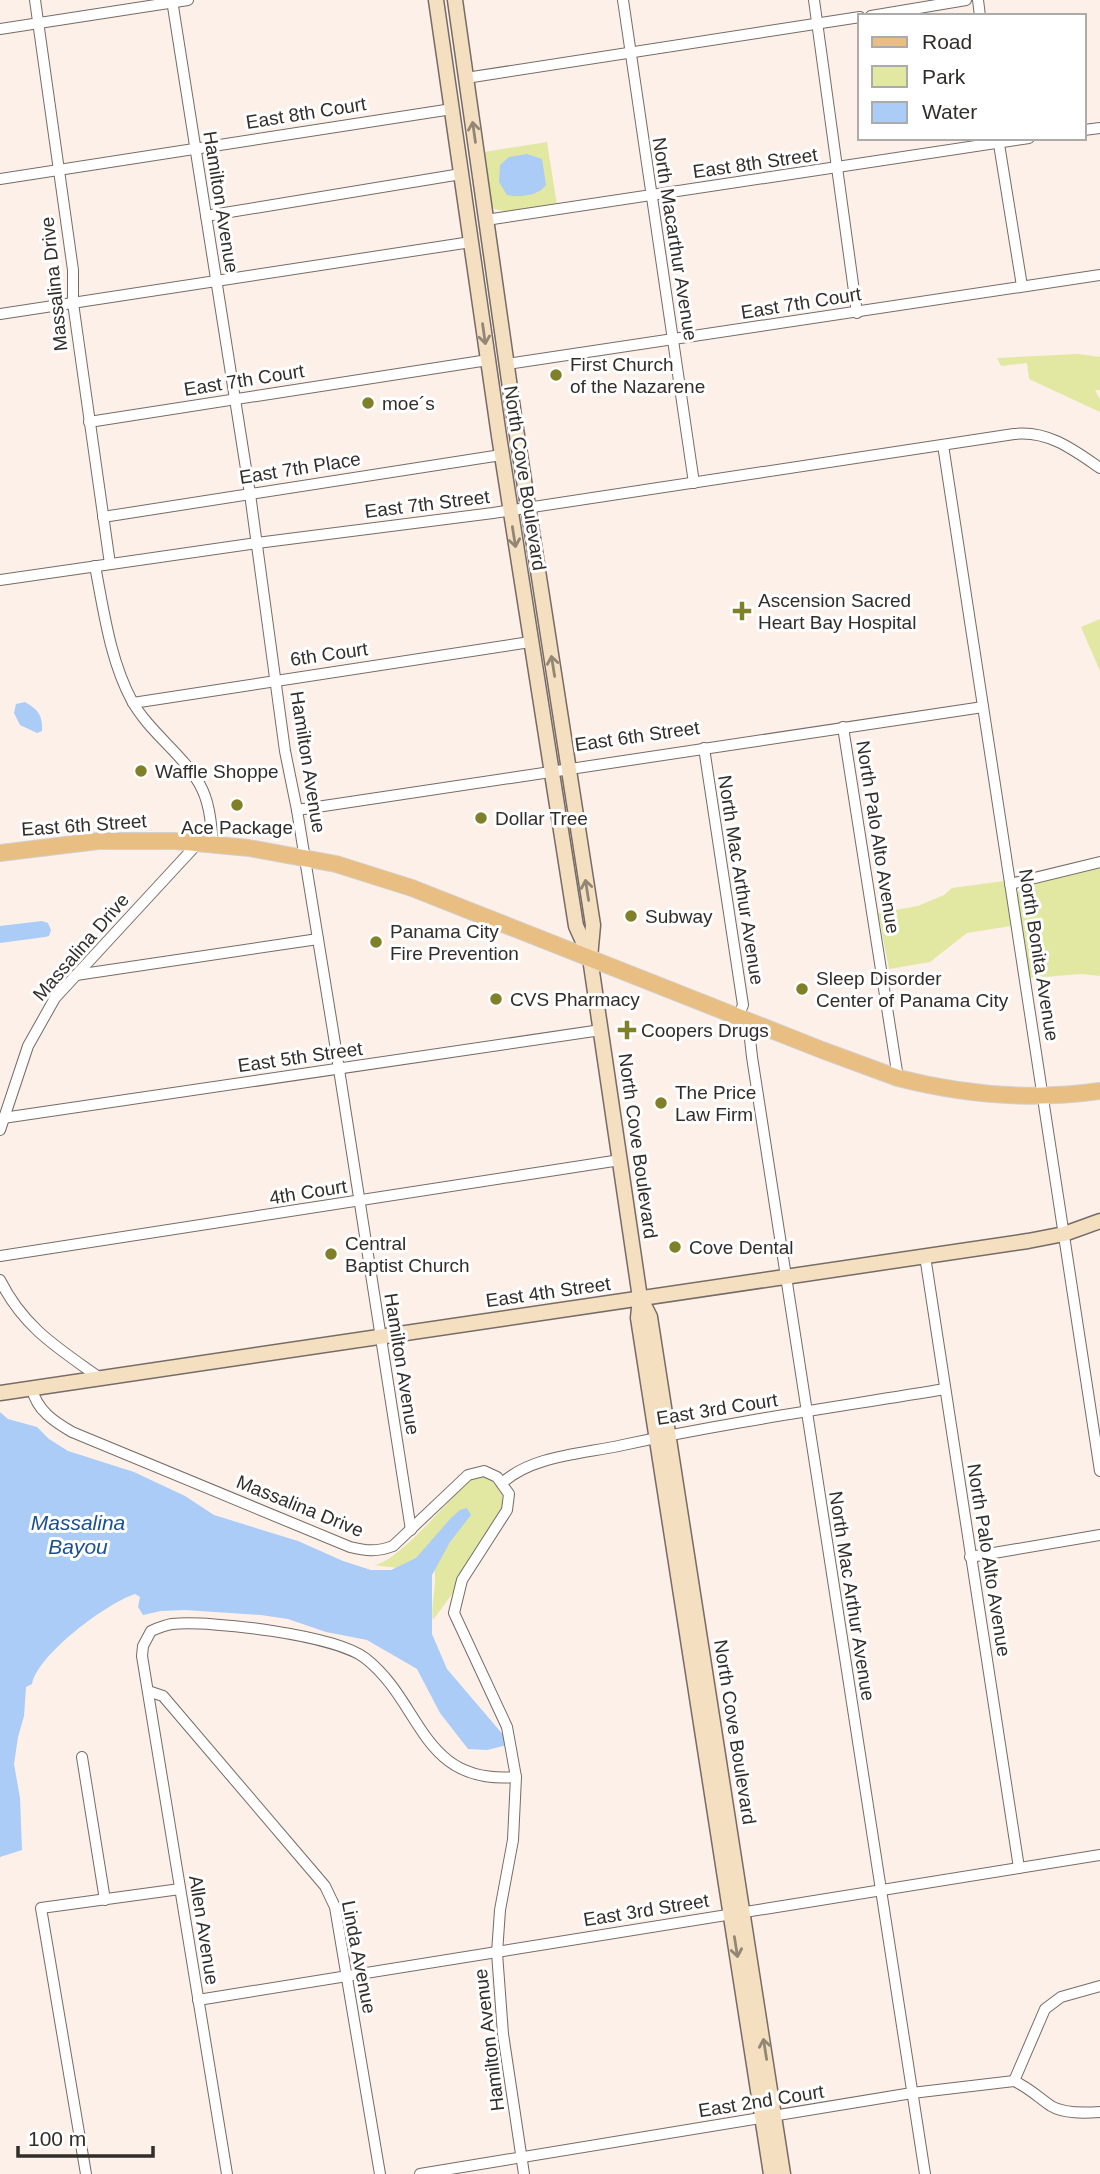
<svg xmlns="http://www.w3.org/2000/svg" width="1100" height="2174" font-family="Arial,sans-serif">
  <style>
    .green { fill: #e2e8a1 }
    .water { fill: #aaccf7 }
    .lines { fill: none; stroke-linecap: round; stroke-linejoin: round }
    .street-casing { stroke: #766b66; stroke-width: 12 }
    .secondary-casing { stroke: #766b66; stroke-width: 17 }
    .primary-casing { stroke: #d2d1d0; stroke-width: 18 }
    .street { stroke: #fff; stroke-width: 10 }
    .secondary { stroke: #f4dfc0; stroke-width: 14 }
    .primary { stroke: #e9be82; stroke-width: 16 }
    .oneway { stroke: #928675 }
    .poi-dot { fill: #808029; stroke: #fff; stroke-width: 2.5 }
    .labels { text-anchor: middle; dominant-baseline: central; stroke-width: 6; stroke-linejoin: round; paint-order: stroke }
    .street-label { font-size: 19px; fill: #312d2a; stroke: #fff }
    .poi-label { font-size: 19px; fill: #312d2a; stroke: #fff; text-anchor: start }
    .water-label { font-size: 21px; font-style: italic; fill: #1a508f; stroke: #fff }
  </style>
  <rect width="100%" height="100%" fill="#fcf0e9"/>
  <!-- green -->
  <g class="green">
    <polygon points="547,142 557,205 509,212 494,209 491,203 484,152"/>
    <polygon points="1078,354 1100,357 1100,390 1095,390 1100,399 1100,412 1029,379 1027,363 1001,366 997,358"/>
    <polygon points="1100,619 1100,671 1081,627"/>
    <polygon points="1100,866 1100,976 1082,974 1030,978 1017,898 1018,891 1025,886"/>
    <polygon points="1004,881 1011,926 967,933 930,962 889,969 878,913 918,906 944,895 952,888"/>
    <path d="M 478,1477 L 488,1478 L 498,1486 L 502,1494 L 502,1507 L 462,1570 L 455,1590 L 433,1620 C 430,1602 439,1582 433,1565 L 405,1569 L 374,1565 C 397,1563 450,1499 469,1480 Z"/>
  </g>
  <!-- water -->
  <g class="water">
    <path d="M 527,154 L 542,159 L 546,185 C 538,196 519,198 507,195 L 499,182 L 500,165 L 509,157 Z"/>
    <path d="M 25,702 C 38,709 43,716 42,731 L 37,733 L 20,725 L 14,713 L 16,704 Z"/>
    <polygon points="42,921 48,923 51,930 49,936 45,937 0,943 0,926"/>
    <path d="M 0,1412 L 8,1419 L 37,1427 L 49,1439 L 68,1451 L 134,1472 L 185,1496 L 214,1515 L 298,1541 L 343,1561 L 371,1570 L 391,1570 L 416,1558 L 451,1518 L 460,1510 L 467,1508 L 471,1515 L 450,1542 L 432,1575 L 432,1634 L 447,1669 L 505,1737 L 507,1745 L 487,1750 L 468,1749 L 440,1713 L 417,1669 L 367,1640 L 326,1632 L 288,1619 L 261,1615 L 185,1610 L 161,1611 L 143,1615 L 138,1607 L 140,1597 L 135,1594 C 107,1603 38,1654 32,1684 L 26,1687 L 24,1716 L 18,1737 L 14,1764 L 20,1798 L 22,1850 L 0,1857 Z"/>
  </g>
  <g class="lines">
    <defs>
      <g id="street">
        <polyline points="35,0 73,270 73,303 110,564"/>
        <polyline points="172,0 250,494 285,751 297,810 333,1031 411,1530"/>
        <polyline points="623,0 694,483"/>
        <polyline points="814,0 857,313"/>
        <polyline points="978,0 980,16"/>
        <polyline points="871,16 966,0"/>
        <polyline points="0,29 188,0"/>
        <polyline points="466,78 860,17"/>
        <polyline points="1084,130 1100,128"/>
        <polyline points="998,138 1022,286"/>
        <polyline points="0,179 452,109"/>
        <polyline points="206,216 461,174"/>
        <polyline points="486,220 1029,138"/>
        <polyline points="0,314 471,242"/>
        <polyline points="507,364 1100,275"/>
        <polyline points="89,422 488,360"/>
        <polyline points="943,445 1100,1471"/>
        <polyline points="103,517 501,455"/>
        <path d="M 95,566 C 104,612 110,660 132,701 C 150,733 183,754 200,785 C 210,803 211,824 213,843"/>
        <path d="M 0,580 L 257,543 L 493,513 L 1014,434 C 1048,430 1074,450 1100,468"/>
        <polyline points="133,703 530,642"/>
        <polyline points="843,727 898,1078"/>
        <polyline points="704,748 743,1005 738,1017"/>
        <polyline points="297,810 983,707"/>
        <polyline points="1010,884 1100,862"/>
        <polyline points="76,975 318,939"/>
        <polyline points="756,1024 750,1039 752,1057 925,2174"/>
        <polyline points="3,1118 601,1030"/>
        <polyline points="0,1130 28,1046 55,998 199,842"/>
        <polyline points="0,1256 620,1160"/>
        <polyline points="925,1256 1019,1868"/>
        <path d="M 0,1280 C 24,1328 58,1348 100,1378"/>
        <path d="M 32,1389 C 37,1410 53,1421 72,1432 L 350,1547 C 366,1551 377,1552 393,1546 L 468,1475 L 484,1471 L 497,1477 L 509,1494 L 507,1510 L 462,1580 L 454,1613 L 507,1727 L 516,1777 L 513,1840 L 500,1910 L 497,1953 L 503,2034 L 524,2174"/>
        <path d="M 502,1483 C 533,1455 583,1454 623,1445 C 729,1422 837,1407 945,1389"/>
        <polyline points="970,1557 1100,1535"/>
        <polyline points="148,1691 163,1696 325,1886 335,1907 380,2174"/>
        <polyline points="82,1757 105,1900"/>
        <polyline points="198,2000 1100,1855"/>
        <polyline points="1014,2081 1045,2009 1061,1997 1100,1986"/>
        <polyline points="86,2174 41,1908 180,1889"/>
        <path d="M 227,2174 L 142,1656 L 143,1646 L 151,1631 C 158,1628 165,1625 172,1624 C 211,1620 335,1635 365,1658 C 423,1703 420,1785 516,1777"/>
        <path d="M 420,2174 L 912,2093 L 1014,2081 C 1028,2087 1038,2097 1051,2106 C 1064,2114 1085,2113 1100,2112"/>
      </g>
      <g id="secondary">
        <polyline points="436,0 499,436 576,926 590,957"/>
        <polyline points="455,0 514,416 593,925 590,958 640,1298 638,1318 771,2174"/>
        <polyline points="641,1299 650,1317 783,2174"/>
        <polyline points="0,1393 1028,1241 1064,1234 1100,1221"/>
      </g>
      <path id="primary" d="M 0,853 L 98,841 L 175,841 L 249,848 L 336,864 L 412,888 L 822,1050 L 898,1078 C 965,1095 1031,1101 1100,1091"/>
    </defs>
    <!-- street casing -->
    <use href="#street" class="street-casing"/>
    <!-- secondary casing -->
    <use href="#secondary" class="secondary-casing"/>
    <!-- primary casing -->
    <use href="#primary" class="primary-casing"/>
    <!-- street -->
    <use href="#street" class="street"/>
    <!-- secondary -->
    <use href="#secondary" class="secondary"/>
    <!-- primary -->
    <use href="#primary" class="primary"/>
  </g>
  <!-- one-way arrows -->
  <defs><path id="oneway-shaft" d="M-6 0H5M1.5-3L5.5 0L1.5 3" fill="none" stroke-width="1.6" stroke-linecap="round" stroke-linejoin="round" transform="scale(1.75)"/></defs>
  <g class="oneway">
    <use href="#oneway-shaft" transform="translate(474 132) rotate(-98)"/>
    <use href="#oneway-shaft" transform="translate(484 334) rotate(82)"/>
    <use href="#oneway-shaft" transform="translate(514 537) rotate(81)"/>
    <use href="#oneway-shaft" transform="translate(553 666) rotate(-99)"/>
    <use href="#oneway-shaft" transform="translate(587 890) rotate(-99)"/>
    <use href="#oneway-shaft" transform="translate(736 1947) rotate(81)"/>
    <use href="#oneway-shaft" transform="translate(765 2049) rotate(-99)"/>
  </g>
  <!-- markers -->
  <g class="poi-dot">
    <circle cx="556" cy="375" r="7"/>
    <circle cx="368" cy="403" r="7"/>
    <path d="M738.5 600.5h7v7h7v7h-7v7h-7v-7h-7v-7h7z"/>
    <circle cx="141" cy="771" r="7"/>
    <circle cx="237" cy="805" r="7"/>
    <circle cx="481" cy="818" r="7"/>
    <circle cx="631" cy="916" r="7"/>
    <circle cx="376" cy="942" r="7"/>
    <circle cx="802" cy="989" r="7"/>
    <circle cx="496" cy="999" r="7"/>
    <path d="M623.5 1019.5h7v7h7v7h-7v7h-7v-7h-7v-7h7z"/>
    <circle cx="661" cy="1103" r="7"/>
    <circle cx="675" cy="1247" r="7"/>
    <circle cx="331" cy="1254" r="7"/>
  </g>
  <g class="labels">
    <!-- street labels -->
    <g class="street-label">
      <text transform="translate(306 113) rotate(-9)">East 8th Court</text>
      <text transform="translate(755 163) rotate(-8)">East 8th Street</text>
      <text transform="translate(221 202) rotate(81)">Hamilton Avenue</text>
      <text transform="translate(675 239) rotate(81)">North Macarthur Avenue</text>
      <text transform="translate(54 284) rotate(-96)">Massalina Drive</text>
      <text transform="translate(801 303) rotate(-9)">East 7th Court</text>
      <text transform="translate(244 380) rotate(-9)">East 7th Court</text>
      <text transform="translate(300 468) rotate(-9)">East 7th Place</text>
      <text transform="translate(525 478) rotate(81)">North Cove Boulevard</text>
      <text transform="translate(427 504) rotate(-7)">East 7th Street</text>
      <text transform="translate(329 654) rotate(-8)">6th Court</text>
      <text transform="translate(637 736) rotate(-8)">East 6th Street</text>
      <text transform="translate(308 762) rotate(81)">Hamilton Avenue</text>
      <text transform="translate(84 825) rotate(-4)">East 6th Street</text>
      <text transform="translate(878 837) rotate(81)">North Palo Alto Avenue</text>
      <text transform="translate(741 880) rotate(81)">North Mac Arthur Avenue</text>
      <text transform="translate(81 947) rotate(-49)">Massalina Drive</text>
      <text transform="translate(1039 955) rotate(81)">North Bonita Avenue</text>
      <text transform="translate(300 1057) rotate(-8)">East 5th Street</text>
      <text transform="translate(638 1146) rotate(82)">North Cove Boulevard</text>
      <text transform="translate(308 1192) rotate(-9)">4th Court</text>
      <text transform="translate(548 1292) rotate(-8)">East 4th Street</text>
      <text transform="translate(402 1364) rotate(81)">Hamilton Avenue</text>
      <text transform="translate(717 1409) rotate(-9)">East 3rd Court</text>
      <text transform="translate(300 1506) rotate(22)">Massalina Drive</text>
      <text transform="translate(989 1560) rotate(81)">North Palo Alto Avenue</text>
      <text transform="translate(852 1596) rotate(81)">North Mac Arthur Avenue</text>
      <text transform="translate(735 1732) rotate(81)">North Cove Boulevard</text>
      <text transform="translate(646 1910) rotate(-9)">East 3rd Street</text>
      <text transform="translate(204 1930) rotate(81)">Allen Avenue</text>
      <text transform="translate(359 1957) rotate(79)">Linda Avenue</text>
      <text transform="translate(489 2040) rotate(-97)">Hamilton Avenue</text>
      <text transform="translate(761 2101) rotate(-9)">East 2nd Court</text>
    </g>
    <!-- poi labels -->
    <g class="poi-label">
      <text x="570" y="364">First Church<tspan x="570" dy="22">of the Nazarene</tspan></text>
      <text x="382" y="403">moe´s</text>
      <text x="758" y="600">Ascension Sacred<tspan x="758" dy="22">Heart Bay Hospital</tspan></text>
      <text x="155" y="771">Waffle Shoppe</text>
      <text x="495" y="818">Dollar Tree</text>
      <text x="237" y="827" text-anchor="middle">Ace Package</text>
      <text x="645" y="916">Subway</text>
      <text x="390" y="931">Panama City<tspan x="390" dy="22">Fire Prevention</tspan></text>
      <text x="816" y="978">Sleep Disorder<tspan x="816" dy="22">Center of Panama City</tspan></text>
      <text x="510" y="999">CVS Pharmacy</text>
      <text x="641" y="1030">Coopers Drugs</text>
      <text x="675" y="1092">The Price<tspan x="675" dy="22">Law Firm</tspan></text>
      <text x="345" y="1243">Central<tspan x="345" dy="22">Baptist Church</tspan></text>
      <text x="689" y="1247">Cove Dental</text>
    </g>
    <!-- water labels -->
    <g class="water-label">
      <text x="78" y="1522">Massalina<tspan x="78" dy="24">Bayou</tspan></text>
    </g>
  </g>
  <!-- legend -->
  <rect x="858" y="14" width="228" height="126" fill="#ffffff" stroke="#adabaa" stroke-width="2"/>
  <rect x="872" y="37" width="35" height="10" fill="#e9be82" stroke="#adabaa" stroke-width="2"/>
  <text x="922" y="49" font-size="21" fill="#312d2a">Road</text>
  <rect x="872" y="66" width="35" height="21" fill="#e2e8a1" stroke="#adabaa" stroke-width="2"/>
  <text x="922" y="84" font-size="21" fill="#312d2a">Park</text>
  <rect x="872" y="102" width="35" height="21" fill="#aaccf7" stroke="#adabaa" stroke-width="2"/>
  <text x="922" y="119" font-size="21" fill="#312d2a">Water</text>
  <!-- scale -->
  <path d="M18 2146v10h135v-10" fill="none" stroke="#312d2a" stroke-width="3.5"/>
  <text x="28" y="2146" font-size="21" fill="#312d2a" stroke="#ffffff" stroke-width="5" paint-order="stroke">100 m</text>
</svg>
